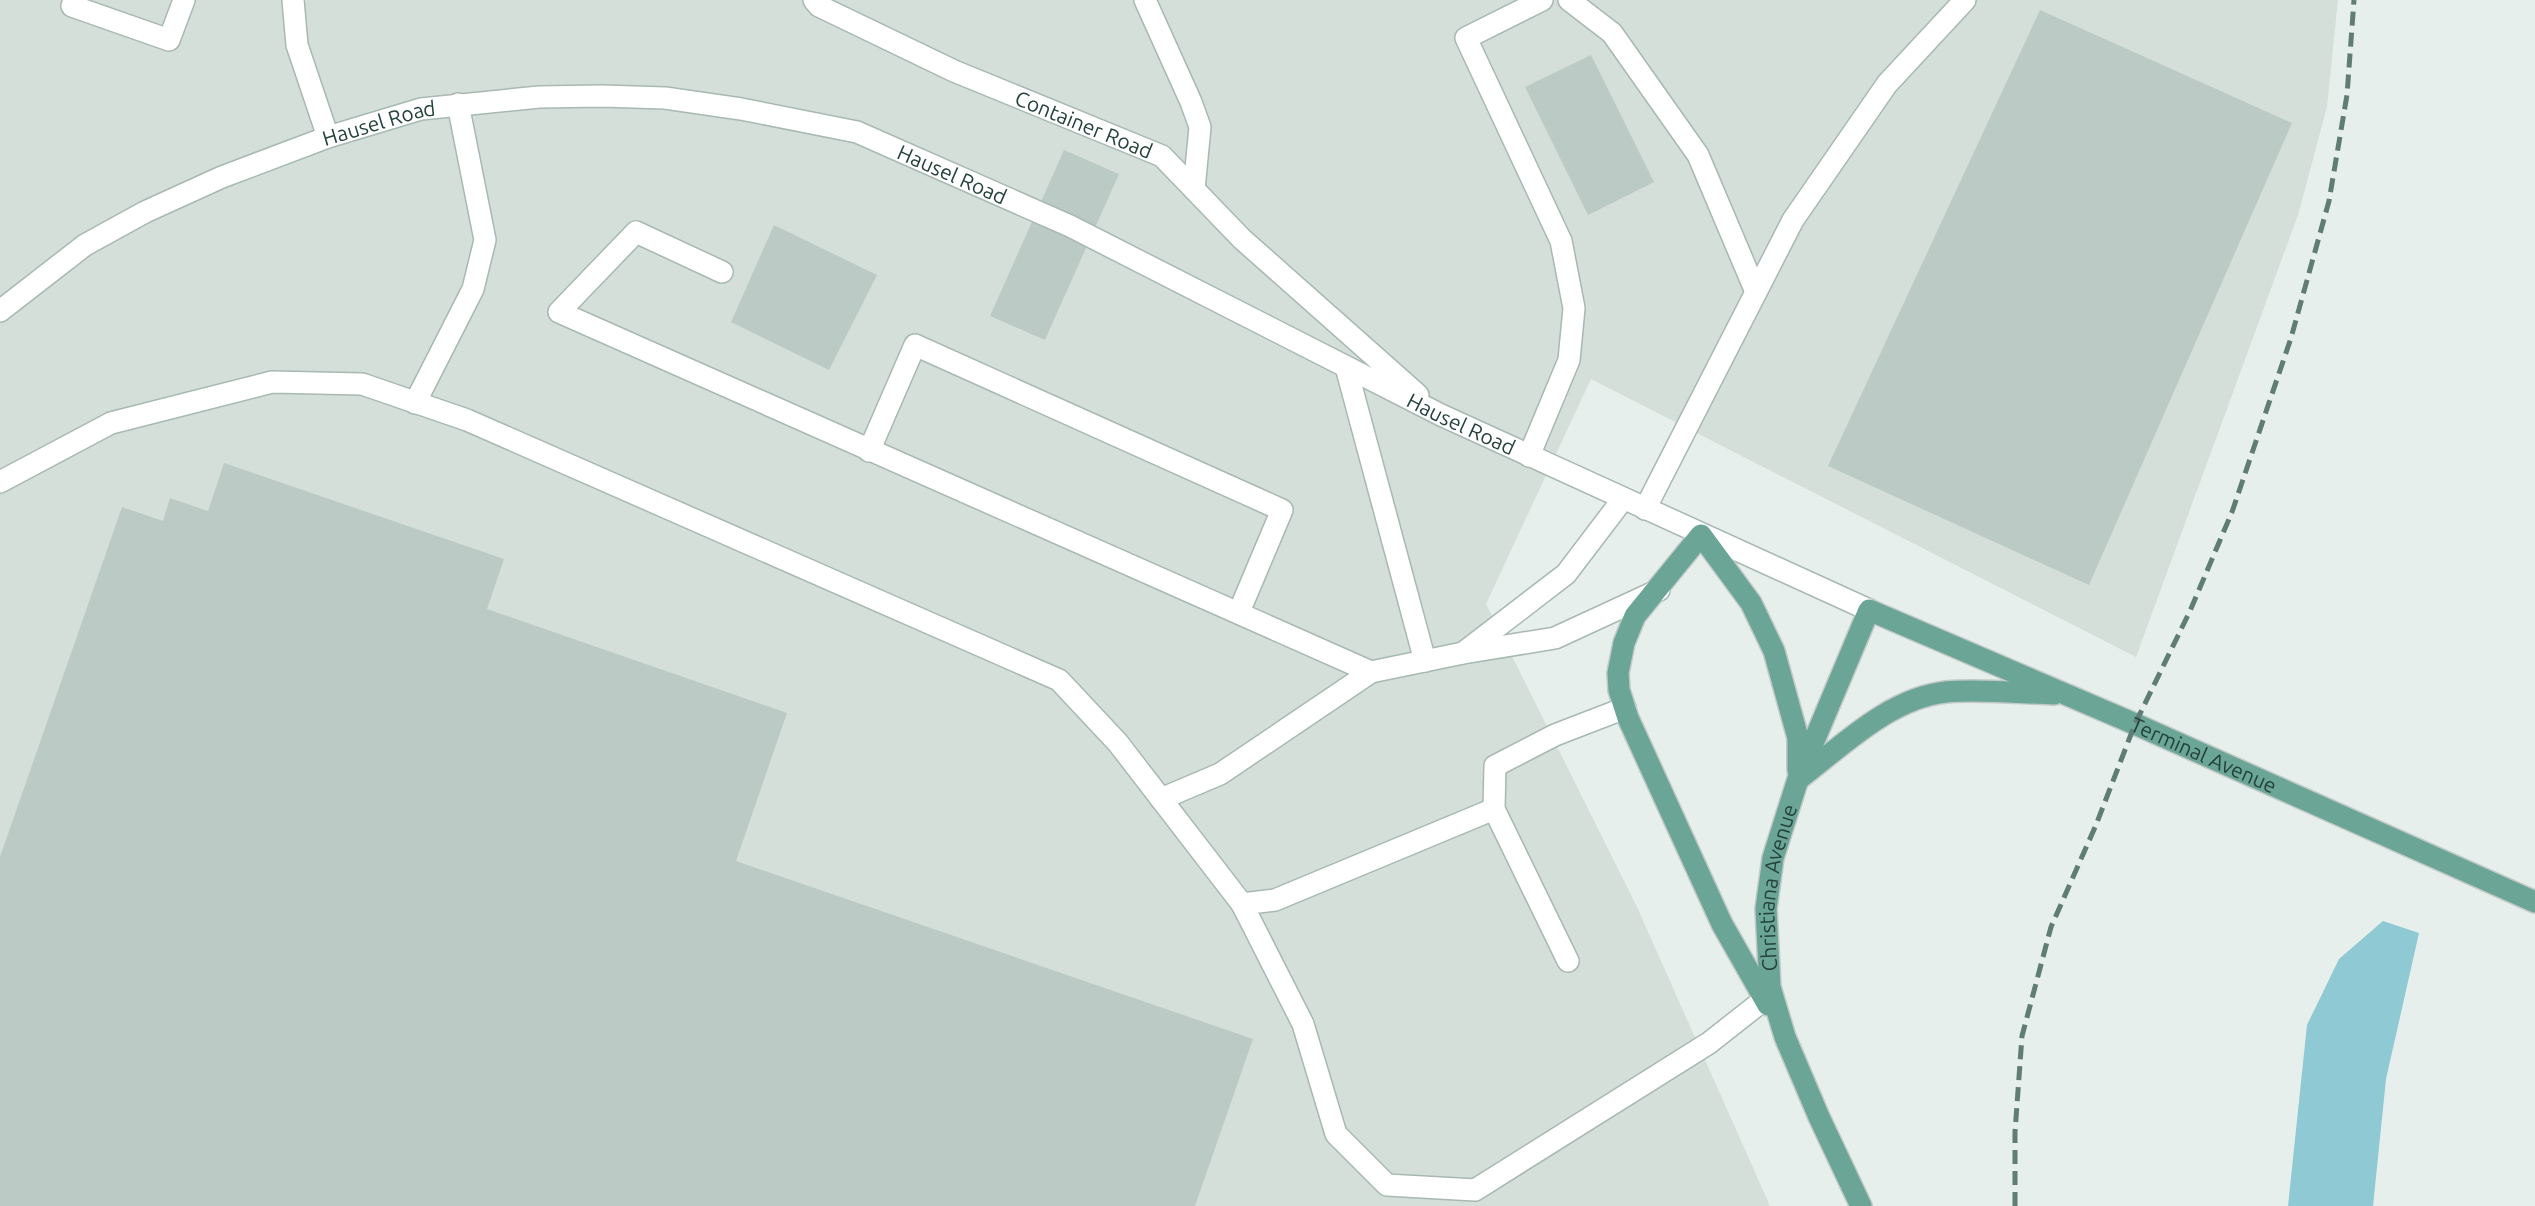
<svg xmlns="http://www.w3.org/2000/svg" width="2535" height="1206" font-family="Ubuntu,sans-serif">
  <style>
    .built { fill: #d4dfda }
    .water { fill: #8ec9d4 }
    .building { fill: #bbcac4 }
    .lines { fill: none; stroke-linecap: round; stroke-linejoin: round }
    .minor-casing { stroke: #a8b8b2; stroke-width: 24 }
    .major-casing { stroke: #c2cac8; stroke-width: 24 }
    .minor { stroke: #fff; stroke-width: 21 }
    .major { stroke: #6aa596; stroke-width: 21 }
    .rail { stroke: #5f7d75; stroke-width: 5; stroke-dasharray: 14 7; stroke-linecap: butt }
    .labels { text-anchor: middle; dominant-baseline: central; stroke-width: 7; stroke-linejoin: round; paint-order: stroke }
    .street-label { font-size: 21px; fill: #24423a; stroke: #f7fbf9 }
  </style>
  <rect width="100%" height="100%" fill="#e6efeb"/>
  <!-- built -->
  <polygon class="built" points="0,0 2338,0 2327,107 2298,215 2136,657 1591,379 1486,604 1637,907 1770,1206 0,1206"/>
  <!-- water -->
  <polygon class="water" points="2383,921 2419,933 2386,1079 2373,1206 2288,1206 2307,1025 2339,959"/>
  <!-- building -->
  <g class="building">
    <polygon points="2040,10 2292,123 2089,585 1828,466"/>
    <polygon points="1591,55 1654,182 1588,215 1525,87"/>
    <polygon points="1064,150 1119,174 1045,340 990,316"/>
    <polygon points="774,225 877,275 829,370 731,322"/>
    <polygon points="224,463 504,559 487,609 787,713 736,861 1253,1039 1195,1206 0,1206 0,857 122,507 163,521 170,498 208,511"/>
  </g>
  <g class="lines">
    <defs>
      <g id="minor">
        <polyline points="74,0 72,6 169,40 184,0"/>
        <polyline points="293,0 297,45 328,137"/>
        <path id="s1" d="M 814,0 L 819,6 L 954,71 L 1162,156 L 1242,239 L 1418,395"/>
        <polyline points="1145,0 1191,102 1200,127 1194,189"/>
        <polyline points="1569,0 1612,33 1698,155 1756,292"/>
        <polyline points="722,272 636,232 559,312 1371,672 1463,653"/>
        <path id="s2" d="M 0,311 L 85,245 L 145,212 L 222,177 L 328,137 L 421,109 L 539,97 L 602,96 L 665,98 L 741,109 L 857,132 L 1070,226 L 1441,415 L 1869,610"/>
        <polyline points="1346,367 1425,661"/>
        <polyline points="415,403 473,289 485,240 458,104"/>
        <polyline points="869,451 915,345 1282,510 1239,612"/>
        <polyline points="1529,456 1569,360 1574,308 1561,241 1466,38 1542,0"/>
        <polyline points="0,482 111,423 272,382 362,384 467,420 1059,680 1118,743 1242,904 1275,900 1494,809"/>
        <polyline points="1623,499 1566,574 1463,653 1555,638 1659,590"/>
        <polyline points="1645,509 1793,220 1887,84 1965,0"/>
        <polyline points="1161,799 1220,774 1371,672"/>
        <polyline points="1242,904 1303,1024 1336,1134 1387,1185 1475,1190 1709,1043 1765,999"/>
        <polyline points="1568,961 1494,809 1495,766 1555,735 1625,708"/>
      </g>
      <g id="major">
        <path d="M 1800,778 C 1843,745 1890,698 1946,692 C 1979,689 2020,693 2054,694"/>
        <polyline points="1768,1005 1722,924 1628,718 1619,690 1618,673 1624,643 1635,616 1701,535 1751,603 1774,651 1798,738 1798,770"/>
        <path id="s3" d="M 1861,1206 L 1819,1117 L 1785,1037 L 1770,987 L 1766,909 L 1773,858 L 1798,779 L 1869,610 L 2135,724 L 2535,902"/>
      </g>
    </defs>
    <!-- minor casing -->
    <use href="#minor" class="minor-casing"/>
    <!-- major casing -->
    <use href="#major" class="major-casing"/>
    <!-- minor -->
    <use href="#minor" class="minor"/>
    <!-- major -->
    <use href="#major" class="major"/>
    <!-- rail -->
    <polyline class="rail" points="2015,1206 2015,1132 2022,1036 2051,927 2096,825 2135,724 2190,611 2232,512 2291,338 2329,201 2347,95 2354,0"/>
  </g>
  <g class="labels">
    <!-- street labels -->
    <g class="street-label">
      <text stroke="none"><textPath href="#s2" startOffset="427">Hausel Road</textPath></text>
      <text stroke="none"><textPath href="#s1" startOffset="298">Container Road</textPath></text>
      <text stroke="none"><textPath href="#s2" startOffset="1015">Hausel Road</textPath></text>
      <text stroke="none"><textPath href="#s2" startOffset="1582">Hausel Road</textPath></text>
      <text stroke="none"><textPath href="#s3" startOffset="998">Terminal Avenue</textPath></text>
      <text stroke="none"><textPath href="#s3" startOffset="338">Christiana Avenue</textPath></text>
    </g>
  </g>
</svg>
